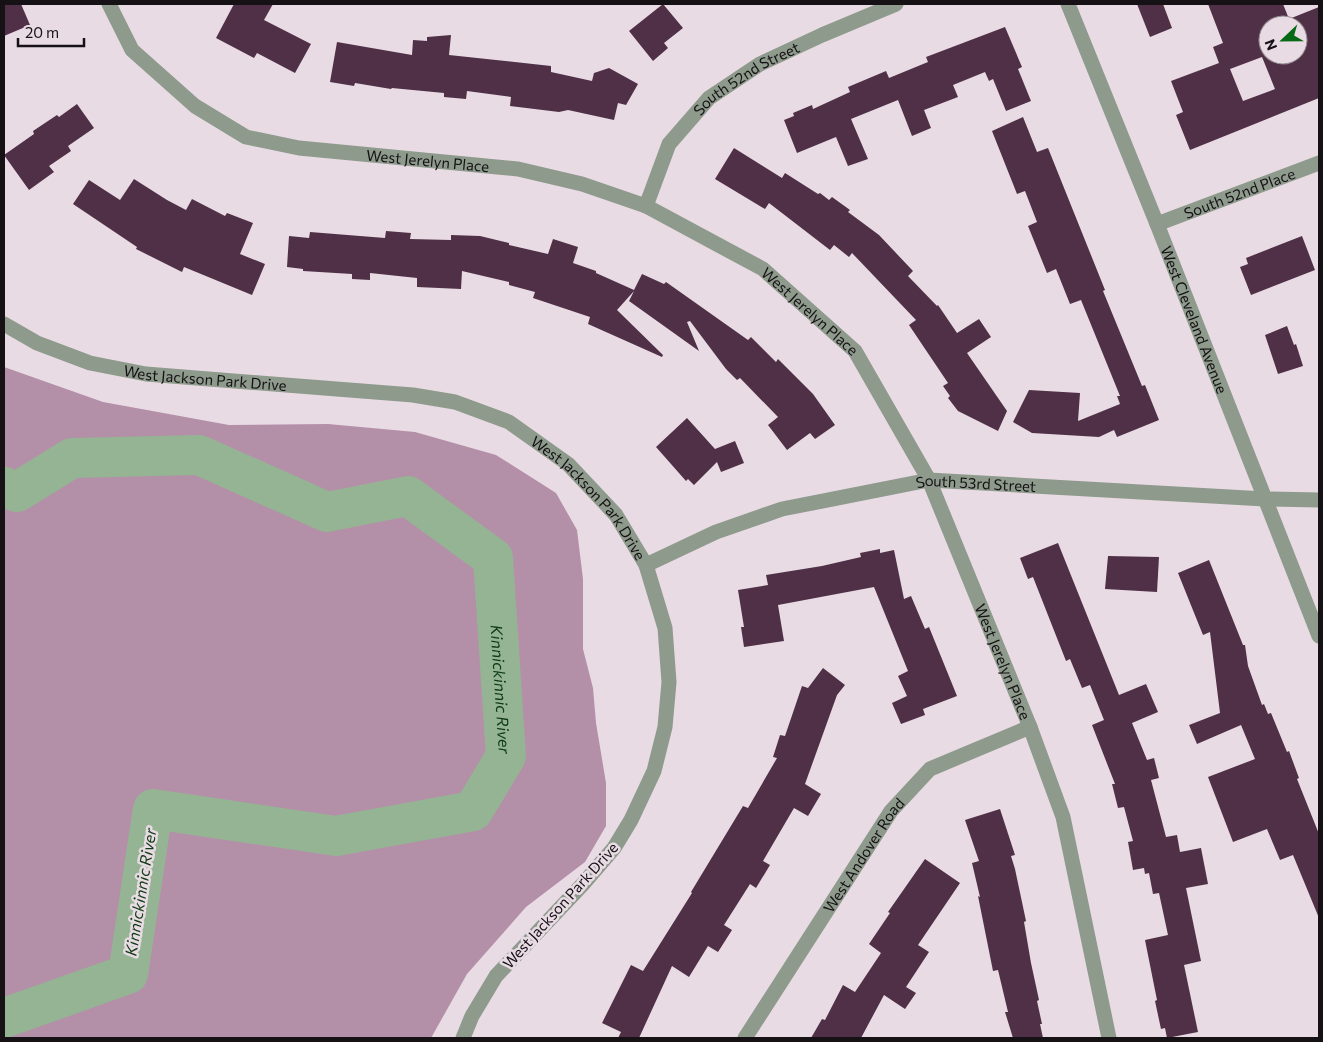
<svg xmlns="http://www.w3.org/2000/svg" width="1323" height="1042" font-family="Commissioner,sans-serif">
  <style>
    .forest { fill: #b48fa8 }
    .lines { fill: none; stroke-linecap: round; stroke-linejoin: round }
    .river { stroke: #95b494; stroke-width: 40 }
    .building { fill: #4f3046; fill-rule: evenodd }
    .minor { stroke: #8d9a8c; stroke-width: 15 }
    .labels { text-anchor: middle; dominant-baseline: central; stroke-width: 5; stroke-linejoin: round; paint-order: stroke }
    .street-label { font-size: 15px; fill: #151114; stroke: #e9dbe4 }
    .water-label { font-size: 16px; font-style: italic; fill: #0f3c12; stroke: #e9dbe4 }
  </style>
  <rect width="100%" height="100%" fill="#e9dbe4"/>
  <!-- forest -->
  <polygon class="forest" points="4,367 103,402 229,425 328,424 415,432 496,455 556,493 577,530 583,579 583,649 593,688 596,723 606,783 606,826 585,862 526,907 467,974 431,1038 4,1038"/>
  <g class="lines">
    <!-- river -->
    <path class="river" id="s1" d="M 4,487 L 17,492 L 72,458 L 199,455 L 327,512 L 408,496 L 493,558 L 506,756 L 473,811 L 336,836 L 153,809 L 128,974 L 4,1018"/>
  </g>
  <!-- building -->
  <g class="building">
    <polygon points="4,4 21,4 30,25 4,36"/>
    <polygon points="234,4 273,4 264,20 311,44 295,73 257,53 254,58 216,38"/>
    <polygon points="663,4 683,28 664,43 668,48 653,61 629,31"/>
    <polygon points="1137,4 1163,4 1172,28 1150,37"/>
    <path d="M 1208,4 L 1283,4 L 1289,19 L 1319,7 L 1319,98 L 1190,150 L 1176,115 L 1183,112 L 1171,81 L 1219,63 L 1213,47 L 1223,43 ZM 1268,25 L 1298,25 L 1298,55 L 1268,55 ZM 1262,57 L 1275,89 L 1243,101 L 1230,69 Z"/>
    <polygon points="1005,27 1022,67 1018,69 1031,101 1006,111 993,79 989,81 985,72 953,85 958,97 924,110 931,128 912,136 898,100 851,119 868,159 848,166 836,137 797,153 784,120 794,116 793,113 812,105 813,109 850,92 848,87 886,71 889,78 928,62 926,57"/>
    <polygon points="451,35 449,55 551,66 551,72 592,81 594,73 609,68 638,84 626,105 618,103 614,120 568,110 559,112 510,106 511,97 467,91 466,99 444,97 444,93 392,88 391,89 355,83 354,86 330,82 337,42 412,55 413,40 427,41 427,37"/>
    <polygon points="77,104 94,128 68,146 71,151 49,166 54,172 29,190 4,155 34,134 33,131 57,115 59,117"/>
    <polygon points="1023,117 1037,152 1048,148 1105,290 1103,291 1142,386 1145,385 1159,420 1117,437 1114,430 1099,437 1032,433 1013,422 1029,390 1080,393 1078,421 1120,404 1117,396 1120,396 1081,300 1070,304 1056,269 1047,273 1028,226 1037,222 1025,191 1017,194 992,131"/>
    <polygon points="734,148 782,178 785,173 818,194 820,193 829,200 832,197 850,210 848,212 879,235 913,271 908,276 937,306 938,305 957,333 979,319 991,337 967,353 1007,411 998,431 958,411 948,398 950,396 943,386 948,383 909,325 916,320 852,253 849,257 834,245 830,250 769,203 765,209 715,179"/>
    <polygon points="134,179 167,200 186,210 192,199 225,216 227,213 253,223 240,254 265,264 252,295 184,267 182,272 136,249 137,247 73,204 89,180 120,200"/>
    <polygon points="386,231 411,233 410,239 451,240 451,235 480,236 509,243 509,245 548,254 553,239 578,247 573,263 596,271 596,273 634,290 642,274 664,284 666,282 748,340 751,337 776,362 778,359 813,394 835,425 815,439 810,433 787,450 768,425 778,417 740,378 737,380 726,369 690,321 687,322 699,351 629,301 634,291 617,310 663,355 662,357 588,324 590,317 533,298 535,292 509,285 509,282 462,271 461,289 417,287 417,278 370,273 370,280 352,279 352,274 303,271 303,269 287,267 289,236 309,238 310,232 385,238"/>
    <polygon points="1302,236 1315,270 1251,295 1240,267 1248,264 1246,258"/>
    <polygon points="1287,326 1294,345 1296,344 1303,366 1278,374 1265,335"/>
    <polygon points="687,418 715,449 735,441 744,463 721,472 717,462 694,485 688,479 686,481 656,447"/>
    <polygon points="1058,543 1119,695 1146,684 1158,712 1132,723 1147,760 1154,758 1159,778 1151,780 1166,837 1177,835 1180,852 1201,848 1208,884 1186,888 1201,961 1184,965 1198,1032 1167,1038 1165,1028 1161,1029 1155,1001 1157,1000 1145,940 1168,935 1159,893 1153,894 1149,873 1145,874 1144,868 1133,870 1128,842 1133,841 1124,807 1118,808 1112,784 1115,784 1092,725 1104,720 1090,685 1082,688 1070,659 1066,661 1033,577 1028,579 1020,558"/>
    <polygon points="880,549 880,553 894,550 904,599 911,596 925,629 929,627 957,696 923,709 925,715 901,724 892,703 907,696 898,676 908,671 874,587 778,605 784,641 744,647 741,627 744,627 738,590 768,585 766,575 822,566 861,557 860,553"/>
    <polygon points="1108,556 1159,557 1157,592 1105,589"/>
    <polygon points="1209,560 1243,645 1245,645 1248,666 1262,705 1264,704 1268,714 1271,713 1287,752 1289,751 1299,778 1297,779 1319,834 1319,918 1293,855 1280,860 1267,829 1233,842 1208,777 1255,759 1241,725 1197,744 1189,725 1220,713 1210,632 1203,635 1178,573"/>
    <polygon points="823,668 845,685 837,695 805,784 821,794 808,816 794,808 763,861 770,865 756,888 750,884 724,925 732,930 718,952 708,946 689,977 672,966 639,1038 618,1038 621,1032 602,1023 631,965 643,971 692,893 691,892 743,806 748,808 777,758 773,757 780,735 785,736 802,686 808,688"/>
    <polygon points="1000,809 1015,855 1011,856 1015,869 1026,921 1024,922 1031,963 1039,1000 1037,1001 1042,1024 1040,1024 1043,1038 1013,1038 1005,1012 1008,1012 998,970 993,971 978,896 980,897 972,863 979,861 965,820"/>
    <polygon points="925,859 960,883 918,945 929,952 906,987 916,993 905,1009 884,995 861,1038 811,1038 822,1019 825,1020 843,985 855,992 881,953 869,944 890,913 888,912"/>
  </g>
  <g class="lines">
    <!-- minor -->
    <g class="minor">
      <path id="s2" d="M 109,4 L 132,50 L 195,106 L 246,137 L 299,148 L 518,169 L 582,184 L 646,206 L 763,269 L 855,351 L 929,480 L 1030,727 L 1063,817 L 1109,1038"/>
      <path id="s3" d="M 1068,4 L 1157,224 L 1319,636"/>
      <path id="s4" d="M 646,206 L 669,144 L 709,98 L 760,64 L 822,35 L 896,4"/>
      <path id="s5" d="M 1157,224 L 1319,163"/>
      <path id="s6" d="M 4,324 L 37,343 L 90,363 L 146,374 L 413,395 L 455,402 L 509,422 L 568,464 L 616,515 L 646,565 L 665,628 L 669,682 L 665,727 L 654,771 L 631,820 L 614,848 L 583,884 L 496,976 L 472,1016 L 463,1038"/>
      <path id="s7" d="M 646,565 L 716,532 L 782,509 L 929,480 L 1265,499 L 1319,500"/>
      <path id="s8" d="M 745,1038 L 891,811 L 930,769 L 1030,727"/>
    </g>
  </g>
  <g class="labels">
    <!-- street labels -->
    <g class="street-label">
      <text stroke="none"><textPath href="#s4" startOffset="169">South 52nd Street</textPath></text>
      <text stroke="none"><textPath href="#s2" startOffset="379">West Jerelyn Place</textPath></text>
      <text stroke="none"><textPath href="#s5" startOffset="88">South 52nd Place</textPath></text>
      <text stroke="none"><textPath href="#s2" startOffset="799">West Jerelyn Place</textPath></text>
      <text stroke="none"><textPath href="#s3" startOffset="340">West Cleveland Avenue</textPath></text>
      <text stroke="none"><textPath href="#s6" startOffset="211">West Jackson Park Drive</textPath></text>
      <text stroke="none"><textPath href="#s7" startOffset="344">South 53rd Street</textPath></text>
      <text stroke="none"><textPath href="#s6" startOffset="631">West Jackson Park Drive</textPath></text>
      <text stroke="none"><textPath href="#s2" startOffset="1204">West Jerelyn Place</textPath></text>
      <text stroke="none"><textPath href="#s8" startOffset="218">West Andover Road</textPath></text>
      <text transform="translate(560 905) rotate(-48)">West Jackson Park Drive</text>
    </g>
    <!-- water labels -->
    <g class="water-label">
      <text stroke="none"><textPath href="#s1" startOffset="665">Kinnickinnic River</textPath></text>
      <text transform="translate(140 892) rotate(-81)">Kinnickinnic River</text>
    </g>
  </g>
  <!-- border -->
  <rect width="1323" height="1042" fill="none" stroke="#151114" stroke-width="10"/>
  <!-- north arrow -->
  <g transform="translate(1283 40) rotate(248)"><circle r="24" fill="#e9dbe4" stroke="#948a91"/>
  <path d="M0-4L9 19L0 12L-9 19Z" fill="#066915"/>
  <text y="-8" font-size="14" font-weight="bold" text-anchor="middle" fill="#151114">N</text>
  </g>
  <!-- scale -->
  <path d="M18 38v8h66v-8" fill="none" stroke="#151114" stroke-width="2.5"/>
  <text x="25" y="38" font-size="15" fill="#151114" stroke="#e9dbe4" stroke-width="4" paint-order="stroke">20 m</text>
</svg>
